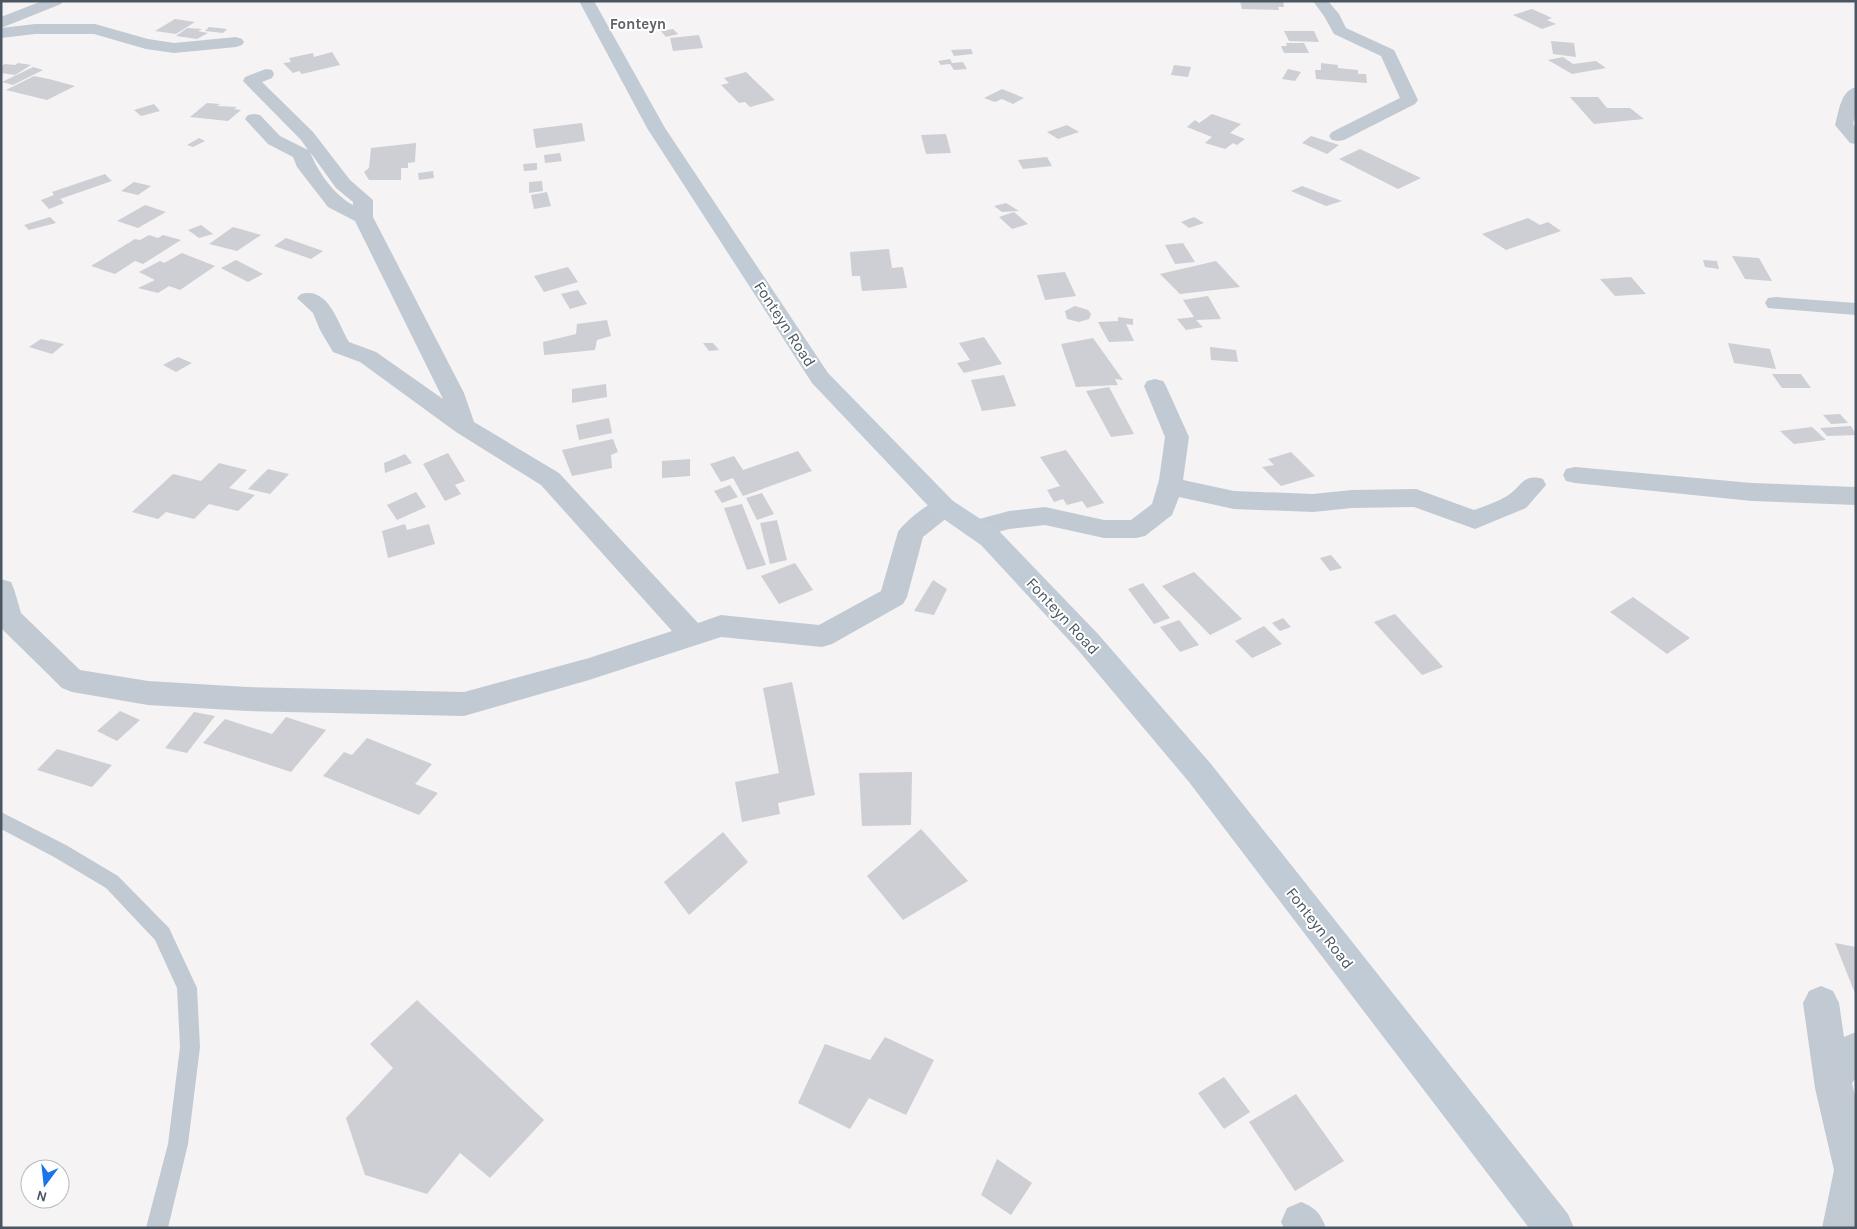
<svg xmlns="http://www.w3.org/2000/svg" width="1857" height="1229" font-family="Karla,sans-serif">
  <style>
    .building { fill: #cdcfd5 }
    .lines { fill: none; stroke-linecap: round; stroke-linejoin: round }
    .lane { fill: #c1cad2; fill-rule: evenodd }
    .street { fill: #c1cad2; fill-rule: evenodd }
    .secondary { fill: #c1cbd6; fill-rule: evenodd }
    .labels { text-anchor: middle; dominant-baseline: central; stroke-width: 4; stroke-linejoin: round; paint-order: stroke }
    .far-neighbourhood-label { font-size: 15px; font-weight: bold; fill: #5f6368; stroke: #fff }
    .street-label { font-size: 16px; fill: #4a5661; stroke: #fff }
  </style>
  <rect width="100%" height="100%" fill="#f5f3f3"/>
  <!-- building -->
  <g class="building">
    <polygon points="1240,1 1283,1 1284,7 1278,7 1279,10 1242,9"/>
    <polygon points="1532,9 1552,18 1547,20 1556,24 1542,29 1513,15"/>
    <polygon points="175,19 195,22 176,34 155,31"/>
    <polygon points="209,27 227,29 223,33 205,31"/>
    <polygon points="187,28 202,29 198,31 208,33 197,39 176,36"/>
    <polygon points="673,29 678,34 666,37 661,31"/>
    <polygon points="1284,31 1314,31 1319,42 1289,41"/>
    <polygon points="699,35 703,48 673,51 670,38"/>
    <polygon points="1551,41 1574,43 1576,57 1553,54"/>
    <polygon points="1286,43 1304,43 1309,53 1284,53 1281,46 1287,46"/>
    <polygon points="971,49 973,54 954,56 951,50"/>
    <polygon points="332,52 340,65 302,74 299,71 293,73 283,63 291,62 289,58 313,53 314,57"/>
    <polygon points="1563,57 1573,64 1596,61 1606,68 1572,74 1548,60"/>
    <polygon points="950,59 952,63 963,62 967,69 954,70 950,64 941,65 938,61"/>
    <polygon points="18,63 31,65 15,75 1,73 1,66 5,64 15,65"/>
    <polygon points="1321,63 1338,65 1338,68 1358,70 1358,74 1366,74 1367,83 1316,79 1315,70 1321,70"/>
    <polygon points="1174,65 1191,67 1188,77 1171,75"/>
    <polygon points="33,67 43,70 13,85 2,82"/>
    <polygon points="1288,69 1301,72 1295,81 1282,79"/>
    <polygon points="746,72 775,100 750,107 745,102 739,103 721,85 729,83 724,78"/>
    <polygon points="34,76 49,79 75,86 47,100 6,90"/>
    <polygon points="1002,89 1024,98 1013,104 1002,99 995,102 984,98"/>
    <polygon points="1570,97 1598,97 1607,108 1630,108 1644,119 1594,124"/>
    <polygon points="207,103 220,104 217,106 237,107 234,109 241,110 228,121 190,117"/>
    <polygon points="154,104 160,111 141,116 134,110"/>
    <polygon points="1212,114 1241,124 1230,133 1245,139 1237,145 1233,143 1225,149 1205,143 1212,137 1187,127 1195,120 1199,123"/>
    <polygon points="582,123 585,141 536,148 533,129"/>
    <polygon points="1067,125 1079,132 1058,139 1047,132"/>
    <polygon points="946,134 951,153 926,154 921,135"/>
    <polygon points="1311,136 1339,145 1327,154 1302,143"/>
    <polygon points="199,138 205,141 193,147 187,145"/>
    <polygon points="416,143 415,162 408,163 408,168 401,168 401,180 369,180 364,172 369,168 371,148"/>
    <polygon points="1360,149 1421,178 1398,189 1339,159"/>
    <polygon points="560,153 562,161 545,163 544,155"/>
    <polygon points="1047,157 1052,166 1023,169 1018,160"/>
    <polygon points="537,163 537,170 524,171 523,164"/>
    <polygon points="433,171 434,178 419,180 418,173"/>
    <polygon points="105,174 112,181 60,199 64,203 49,209 41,200 54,195 52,192"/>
    <polygon points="542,181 543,191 529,193 529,182"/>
    <polygon points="134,182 151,186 138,195 121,191"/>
    <polygon points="1302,186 1342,201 1326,206 1291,191"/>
    <polygon points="547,192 551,206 534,209 531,195"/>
    <polygon points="1006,203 1019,211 1002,212 994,206"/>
    <polygon points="145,205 166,212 138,228 117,221"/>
    <polygon points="1014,212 1028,224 1012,229 999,217"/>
    <polygon points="50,217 56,223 29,230 24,225"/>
    <polygon points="1194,217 1204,223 1189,228 1181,222"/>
    <polygon points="1528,218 1540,225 1548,222 1561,231 1506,250 1482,234"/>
    <polygon points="201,225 213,234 199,238 188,230"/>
    <polygon points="233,227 261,235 237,251 209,244"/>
    <polygon points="149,235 158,238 163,235 181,240 143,264 135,261 115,274 91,266 135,239 140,240"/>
    <polygon points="286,238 323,251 311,259 274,246"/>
    <polygon points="1183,243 1195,262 1175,264 1165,245"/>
    <polygon points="889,249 892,268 903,267 907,288 862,291 860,276 852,276 850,252"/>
    <polygon points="182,253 215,266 180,290 169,286 158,293 138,288 155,280 139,272 160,261 164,263"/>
    <polygon points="1732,256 1759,258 1772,281 1745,279"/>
    <polygon points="236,260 263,274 248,282 221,268"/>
    <polygon points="1703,260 1717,261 1719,269 1705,267"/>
    <polygon points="1216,261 1240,287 1180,294 1160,274"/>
    <polygon points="568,267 578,282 544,292 534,276"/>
    <polygon points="1065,272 1076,296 1045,300 1037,275"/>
    <polygon points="1631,277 1646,294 1615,296 1600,279"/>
    <polygon points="578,290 587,304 570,309 561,294"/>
    <polygon points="1208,296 1221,319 1196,320 1203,327 1186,330 1177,319 1194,317 1183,300"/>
    <polygon points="1075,306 1088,310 1091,314 1089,319 1079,322 1067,319 1065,311"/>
    <polygon points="1118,317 1133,319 1133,325 1126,324 1134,341 1109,342 1098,322 1118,321"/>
    <polygon points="607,320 611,336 597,340 595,350 544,355 543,342 576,334 577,324"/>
    <polygon points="984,337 1002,364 964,373 957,363 970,360 959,343"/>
    <polygon points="1093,338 1123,380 1115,379 1118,385 1076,387 1061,344"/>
    <polygon points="41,339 64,344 52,354 29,347"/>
    <polygon points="703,343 713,343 719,350 709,351"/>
    <polygon points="1728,343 1770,349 1776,369 1734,363"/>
    <polygon points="1210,347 1236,350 1238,362 1211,360"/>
    <polygon points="178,357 192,363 176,372 163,365"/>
    <polygon points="1772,374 1801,374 1811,388 1782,388"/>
    <polygon points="1004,375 1016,406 982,411 971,380"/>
    <polygon points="606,384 607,397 572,403 572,389"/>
    <polygon points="1109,387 1134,434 1111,437 1086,391"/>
    <polygon points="1840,414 1848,423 1831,424 1823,415"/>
    <polygon points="609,418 612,433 579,440 576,425"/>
    <polygon points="1851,426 1856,435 1827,436 1820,428"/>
    <polygon points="1812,427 1826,440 1794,444 1780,431"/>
    <polygon points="613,439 618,452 611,455 612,468 572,476 562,450"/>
    <polygon points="1066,450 1104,503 1087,508 1082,501 1067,505 1063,499 1054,502 1047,490 1060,486 1040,457"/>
    <polygon points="798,451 812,471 743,496 733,478 721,482 710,464 734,456 743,470"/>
    <polygon points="1291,452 1315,476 1281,486 1262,467 1274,465 1268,459"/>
    <polygon points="448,453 465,481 455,485 461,494 445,501 423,464"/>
    <polygon points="405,454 412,463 385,473 384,463"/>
    <polygon points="690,459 690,476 662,478 662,461"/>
    <polygon points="219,463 247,470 229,488 255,495 238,511 209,504 194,519 166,512 158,519 132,512 173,474 201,481"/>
    <polygon points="268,469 289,474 270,494 248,489"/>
    <polygon points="730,485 738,497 722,503 714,491"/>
    <polygon points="416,492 426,507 397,520 387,505"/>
    <polygon points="762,493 774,514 757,520 746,498"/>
    <polygon points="742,504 766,565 747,570 724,508"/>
    <polygon points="777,520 787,560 770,564 760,523"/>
    <polygon points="405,524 407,530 429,524 435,544 388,558 382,531"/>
    <polygon points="1331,555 1342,568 1330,571 1320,558"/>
    <polygon points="795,563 813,590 779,604 761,576"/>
    <polygon points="1194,572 1242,619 1210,635 1162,586"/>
    <polygon points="933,580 947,589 934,615 914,611"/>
    <polygon points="1143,583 1170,618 1154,624 1128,589"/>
    <polygon points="1633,597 1690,638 1667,654 1610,612"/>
    <polygon points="1395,614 1443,667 1422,675 1374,622"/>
    <polygon points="1283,618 1291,627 1280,631 1272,623"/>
    <polygon points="1179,620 1199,645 1180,652 1160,627"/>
    <polygon points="1264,626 1282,644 1252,658 1235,641"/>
    <polygon points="792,682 815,795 778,803 780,814 742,822 735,782 779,773 763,688"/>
    <polygon points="120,711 140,720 117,741 97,731"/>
    <polygon points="194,712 215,716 187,753 165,748"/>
    <polygon points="286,717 326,730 291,772 203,743 225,719 272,734"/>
    <polygon points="367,738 432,764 415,784 438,793 419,815 323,776 344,752 352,755"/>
    <polygon points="57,749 112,765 92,787 37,770"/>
    <polygon points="912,772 911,825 862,826 859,773"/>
    <polygon points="921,829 968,881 903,920 867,876"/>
    <polygon points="723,832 748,862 689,915 664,882"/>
    <polygon points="1835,943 1856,947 1856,996"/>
    <polygon points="417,1000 544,1120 490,1178 460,1153 427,1194 365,1175 346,1118 393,1068 370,1044"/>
    <polygon points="885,1037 934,1060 906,1115 869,1098 850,1129 798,1103 825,1044 870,1060"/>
    <polygon points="1224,1077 1250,1112 1224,1129 1198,1093"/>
    <polygon points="1296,1094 1344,1161 1295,1191 1249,1122"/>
    <polygon points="997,1159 1032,1183 1011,1215 981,1195"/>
  </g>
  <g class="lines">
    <!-- lane -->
    <polygon class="lane" points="1,812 66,845 118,876 169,928 197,988 200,1047 188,1144 168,1228 146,1228 168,1144 180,1047 177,988 155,940 106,888 54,857 1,829"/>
    <!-- street -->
    <g class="street">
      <polygon points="42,1 63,1 61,4 1,28 1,17"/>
      <polygon points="1313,1 1328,1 1339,14 1346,28 1394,50 1418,100 1415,104 1344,140 1338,141 1332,140 1329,136 1332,132 1400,98 1381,56 1334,34 1324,16"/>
      <polygon points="35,24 95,24 148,39 174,43 236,37 242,39 244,42 242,45 236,47 174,53 146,49 94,34 35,34 1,38 1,28"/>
      <path d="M 266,69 L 272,70 L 274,74 L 272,78 L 262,82 L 313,132 L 350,180 L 373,200 L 373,217 L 464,393 L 474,422 L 559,473 L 698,623 L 721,615 L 819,625 L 881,591 L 898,532 C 904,522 930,501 942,499 C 946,498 949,499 953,501 L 957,507 L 953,513 L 923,537 L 907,597 L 903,604 L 832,644 L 822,647 L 721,637 L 589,680 L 464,716 L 247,711 L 148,705 L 72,692 L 62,688 L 1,628 L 1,579 L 11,582 L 14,589 L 21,613 L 80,670 L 148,681 L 247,687 L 464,692 L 589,658 L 672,631 L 541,485 L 456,432 L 360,362 L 333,352 L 320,330 L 313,313 L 297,298 L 301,294 C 329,286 338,324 349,342 L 376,352 L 443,399 L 355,221 L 328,207 L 297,167 L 293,157 L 268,144 L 245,119 L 248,115 L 254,114 L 260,115 L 280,136 L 308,150 L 301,140 L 243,81 L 245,77 ZM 310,152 L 336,188 L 353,202 L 353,205 C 334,195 318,172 310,152 Z"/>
      <path d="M 1856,87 L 1856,114 L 1853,124 L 1856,128 L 1856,144 L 1850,143 L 1835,125 C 1839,112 1840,91 1856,87 Z"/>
      <polygon points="1776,297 1856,303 1856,315 1768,308 1765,303 1768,298"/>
      <path d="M 1155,379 L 1163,381 L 1166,386 L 1189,437 L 1183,480 L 1234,491 L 1313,494 L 1352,490 L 1416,489 L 1474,510 C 1485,506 1497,502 1507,496 C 1522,487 1522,473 1543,479 L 1546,485 L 1526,508 L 1475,529 L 1414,507 L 1352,508 L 1313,512 L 1234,509 L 1179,497 L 1172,515 L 1145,536 L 1136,538 L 1104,538 L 1045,525 L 1009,529 L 977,538 L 968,536 L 964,529 L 968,522 L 1009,511 L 1045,507 L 1104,520 L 1131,520 L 1152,504 L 1159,480 L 1165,437 L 1144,386 L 1147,381 Z"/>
      <polygon points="1575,467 1752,483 1856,487 1856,505 1752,501 1575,483 1566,481 1563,475 1566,469"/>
      <polygon points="1821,986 1833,991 1839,1003 1844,1037 1856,1032 1856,1078 1852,1083 1856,1101 1856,1228 1822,1228 1834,1170 1815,1088 1803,1003 1809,991"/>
      <path d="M 1301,1202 C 1316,1208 1320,1213 1326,1228 L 1284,1228 L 1281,1222 L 1287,1208 Z"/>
    </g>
    <!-- secondary -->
    <polygon class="secondary" points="579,1 594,1 665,128 828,373 953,501 999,531 1098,634 1211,764 1568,1214 1574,1228 1529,1228 1189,782 1078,650 981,545 935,513 812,383 647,128"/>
  </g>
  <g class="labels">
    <!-- far-neighbourhood labels -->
    <g class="far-neighbourhood-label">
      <text x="638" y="24">Fonteyn</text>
    </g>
    <!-- street labels -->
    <g class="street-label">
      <text transform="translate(785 324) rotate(57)">Fonteyn Road</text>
      <text transform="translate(1063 616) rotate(47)">Fonteyn Road</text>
      <text transform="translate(1320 928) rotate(52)">Fonteyn Road</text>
    </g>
  </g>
  <!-- border -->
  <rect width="1857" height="1229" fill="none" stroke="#4a5661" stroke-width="5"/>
  <!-- north arrow -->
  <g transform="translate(45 1184) rotate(195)"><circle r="24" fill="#ffffff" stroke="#b7bbc0"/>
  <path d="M0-4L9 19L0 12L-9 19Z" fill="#1a73e8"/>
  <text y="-8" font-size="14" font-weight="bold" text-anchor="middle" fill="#4a5661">N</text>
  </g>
</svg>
